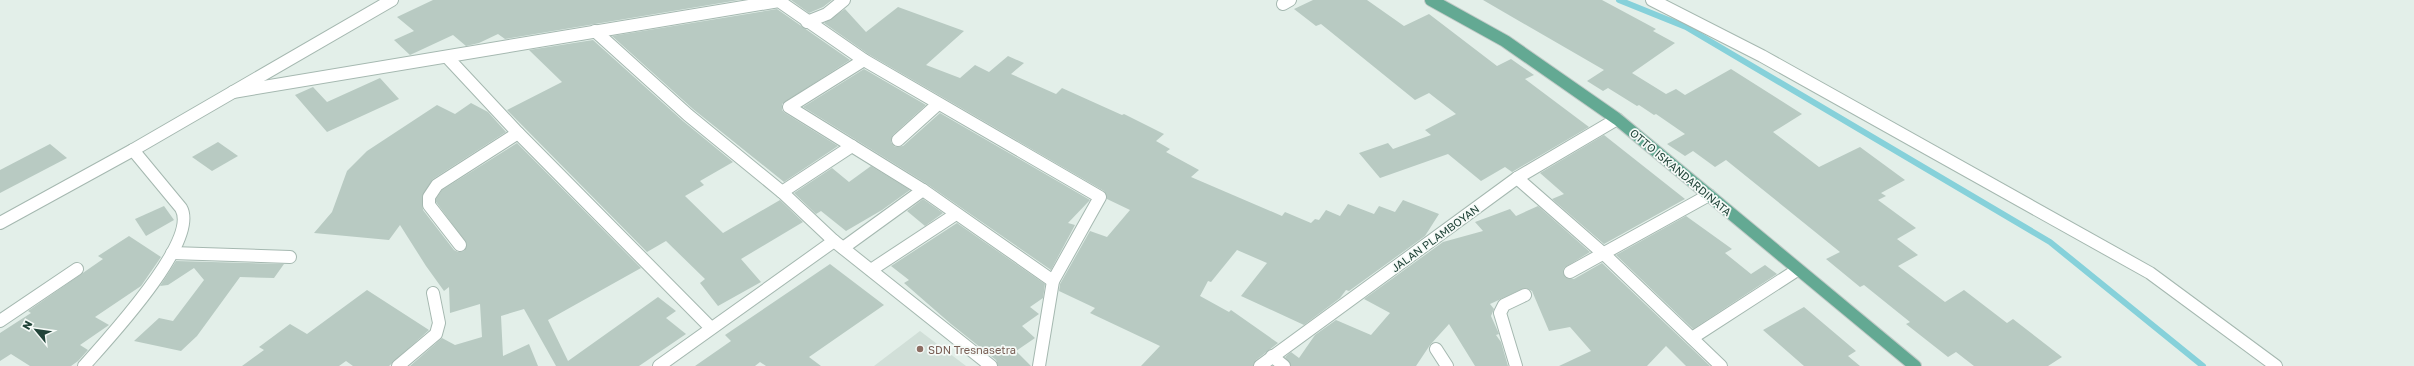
<svg xmlns="http://www.w3.org/2000/svg" width="2414" height="366" font-family="'Golos Text',sans-serif">
  <style>
    .built { fill: #d1dfd8 }
    .lines { fill: none; stroke-linecap: round; stroke-linejoin: round }
    .stream { stroke: #86d1da; stroke-width: 6 }
    .building { fill: #b8cac2 }
    .minor-casing { stroke: #a5b8b0; stroke-width: 14 }
    .tertiary-casing { stroke: #a5b8b0; stroke-width: 14 }
    .primary-casing { stroke: #c1cac7; stroke-width: 14 }
    .minor { stroke: #fff; stroke-width: 12 }
    .tertiary { stroke: #fff; stroke-width: 12 }
    .primary { stroke: #63a993; stroke-width: 12 }
    .education-dot { fill: #8d6e63; stroke: #f5faf7; stroke-width: 1.5 }
    .labels { text-anchor: middle; dominant-baseline: central; stroke-width: 3.5; stroke-linejoin: round; paint-order: stroke }
    .street-label { font-size: 11px; fill: #204338; stroke: #f5faf7 }
    .education-label { font-size: 11px; fill: #785e54; stroke: #f5faf7; text-anchor: start }
  </style>
  <rect width="100%" height="100%" fill="#e3efe9"/>
  <!-- built -->
  <polygon class="built" points="920,331 966,366 874,366"/>
  <g class="lines">
    <!-- stream -->
    <polyline class="stream" points="1619,0 1686,27 2050,242 2203,366"/>
  </g>
  <!-- building -->
  <g class="building">
    <polygon points="433,0 739,0 505,39 498,34 479,43 466,46 453,35 410,55 394,40 414,31 397,17"/>
    <polygon points="791,0 832,0 823,7 809,13"/>
    <polygon points="1313,0 1367,0 1404,26 1429,14 1497,66 1511,59 1534,75 1525,79 1589,127 1512,172 1505,167 1481,181 1448,154 1380,178 1359,153 1388,143 1393,149 1431,135 1425,130 1456,114 1429,93 1415,100 1321,24 1316,26 1294,9"/>
    <polygon points="1483,0 1602,0 1656,29 1653,31 1675,43 1632,73 1666,94 1676,89 1685,95 1731,69 1802,114 1773,132 1819,167 1860,147 1905,180 1881,193 1886,196 1878,200 1916,228 1897,239 1918,255 1898,266 1945,302 1964,290 2007,323 2013,319 2062,357 2048,366 1974,366 1956,352 1948,357 1906,324 1910,322 1864,285 1860,287 1826,259 1840,252 1726,160 1715,167 1693,151 1685,156 1667,144 1685,134 1656,114 1654,115 1639,105 1637,106 1608,88 1603,91 1587,81 1604,70"/>
    <polygon points="898,7 964,31 926,65 960,78 975,65 989,72 1008,56 1024,63 1011,74 1056,94 1062,88 1122,115 1124,114 1164,134 1156,141 1170,149 1166,152 1199,170 1191,177 1282,216 1285,212 1311,223 1315,219 1319,220 1326,210 1340,216 1348,204 1374,214 1379,206 1395,212 1403,200 1439,214 1425,236 1349,291 1346,290 1340,298 1304,325 1241,296 1267,263 1237,250 1211,282 1208,281 1200,296 1229,312 1231,310 1278,343 1256,360 1253,366 1141,366 1160,346 1090,313 1095,308 1059,291 1060,284 1090,231 1107,237 1130,210 1107,199 1104,191 868,54 824,23 845,9 866,32"/>
    <polygon points="777,9 850,60 782,104 782,110 785,113 838,146 784,182 693,109 612,36"/>
    <polygon points="593,40 683,121 733,162 700,181 704,185 685,196 723,233 780,200 803,222 741,259 761,282 718,306 700,283 705,279 666,241 647,252 507,110 562,82 529,50"/>
    <polygon points="864,69 926,105 893,135 891,142 895,147 903,146 940,113 1090,200 1068,223 1075,225 1051,270 927,184 803,107"/>
    <polygon points="380,78 399,99 327,132 295,95 313,87 327,102"/>
    <polygon points="471,103 488,112 506,132 433,179 422,197 423,210 454,250 458,252 464,251 467,244 436,202 436,199 442,190 517,143 641,268 548,320 568,361 658,297 676,311 666,318 686,334 639,366 556,366 524,309 501,316 503,356 529,344 538,366 410,366 442,338 455,345 482,337 480,304 450,313 449,287 444,291 426,266 400,225 389,240 314,233 332,212 347,171 367,151 437,105 455,114"/>
    <polygon points="1604,135 1685,199 1604,244 1552,199 1564,194 1540,173"/>
    <polygon points="218,142 238,156 212,171 192,157"/>
    <polygon points="50,144 67,158 0,193 0,170"/>
    <polygon points="871,166 910,190 882,210 846,231 821,211 816,214 794,193 832,168 849,182"/>
    <polygon points="923,199 943,213 925,226 907,211"/>
    <polygon points="164,206 174,220 146,236 135,219"/>
    <polygon points="1538,206 1590,252 1564,268 1563,272 1566,278 1574,279 1602,263 1710,366 1686,366 1666,346 1647,366 1559,366 1591,351 1570,327 1549,331 1532,291 1525,288 1490,304 1494,309 1491,316 1499,334 1496,335 1501,342 1508,366 1475,366 1449,324 1430,345 1416,366 1291,366 1285,357 1291,352 1299,358 1315,335 1336,320 1371,335 1390,313 1364,299 1443,242 1483,231 1475,222 1510,209 1516,216"/>
    <polygon points="1686,216 1732,249 1725,253 1751,274 1765,265 1777,274 1693,329 1616,255"/>
    <polygon points="957,223 1045,284 1043,298 1030,307 1039,314 1022,326 1035,338 1016,351 1031,366 998,366 996,360 951,324 904,283 909,280 891,266"/>
    <polygon points="129,236 161,257 141,286 95,317 109,325 80,345 88,350 78,361 71,366 30,366 11,354 0,361 0,333 31,313 28,311 103,259 98,256"/>
    <polygon points="176,261 284,264 274,278 240,277 197,336 181,351 134,341 159,318 173,321 204,280 194,268 168,285 160,286"/>
    <polygon points="830,264 884,305 809,357 821,366 766,366 760,362 755,366 695,366 731,341 725,335"/>
    <polygon points="367,290 429,330 389,366 353,366 346,361 339,366 242,366 264,350 259,347 290,324 307,334"/>
    <polygon points="1804,307 1856,351 1848,356 1860,366 1804,366 1763,330"/>
  </g>
  <g class="lines">
    <defs>
      <g id="minor">
        <polyline points="1652,0 1762,56 2150,273 2276,366"/>
        <polyline points="1283,4 1290,0"/>
        <polyline points="807,22 827,14 844,0"/>
        <polyline points="595,31 688,115 782,192 834,241 991,366"/>
        <polyline points="447,57 518,133 711,328"/>
        <polyline points="864,60 789,107 923,190 1053,281"/>
        <polyline points="233,92 779,1 864,60 1100,197 1053,281 1039,366"/>
        <polyline points="898,140 938,104"/>
        <polyline points="1517,178 1605,255 1721,366"/>
        <polyline points="782,192 852,146"/>
        <polyline points="460,245 429,205 429,197 437,185 518,133"/>
        <polyline points="843,248 923,190"/>
        <polyline points="172,253 290,257"/>
        <polyline points="871,270 956,214"/>
        <polyline points="1570,272 1709,195"/>
        <polyline points="0,321 77,269"/>
        <polyline points="1692,338 1797,270"/>
        <polyline points="1436,349 1447,366"/>
        <polyline points="1272,356 1284,366"/>
        <path d="M 84,366 C 107,340 200,241 181,208 L 133,150"/>
        <polyline points="398,366 436,334 439,323 433,293"/>
        <polyline points="659,366 834,241"/>
        <polyline points="1260,366 1517,178 1617,119"/>
        <polyline points="1516,366 1500,313 1504,305 1525,295"/>
      </g>
      <polyline id="tertiary" points="0,223 133,150 392,0"/>
      <polyline id="primary" points="1431,0 1505,41 1617,119 1915,366"/>
    </defs>
    <!-- minor casing -->
    <use href="#minor" class="minor-casing"/>
    <!-- tertiary casing -->
    <use href="#tertiary" class="tertiary-casing"/>
    <!-- primary casing -->
    <use href="#primary" class="primary-casing"/>
    <!-- minor -->
    <use href="#minor" class="minor"/>
    <!-- tertiary -->
    <use href="#tertiary" class="tertiary"/>
    <!-- primary -->
    <use href="#primary" class="primary"/>
  </g>
  <!-- markers -->
  <circle class="education-dot" cx="920" cy="349" r="4"/>
  <g class="labels">
    <!-- street labels -->
    <g class="street-label">
      <text transform="translate(1681 172) rotate(40)">OTTO ISKANDARDINATA</text>
      <text transform="translate(1435 238) rotate(-36)">JALAN PLAMBOYAN</text>
    </g>
    <!-- education labels -->
    <g class="education-label">
      <text x="928" y="349">SDN Tresnasetra</text>
    </g>
  </g>
  <!-- north arrow -->
  <g transform="translate(36 330) rotate(299)" stroke="#f5faf7" stroke-width="3" paint-order="stroke">
  <path d="M0-3L7 15L0 10L-7 15Z" fill="#204338"/>
  <text y="-6" font-size="11" font-weight="bold" text-anchor="middle" fill="#204338">N</text>
  </g>
</svg>
